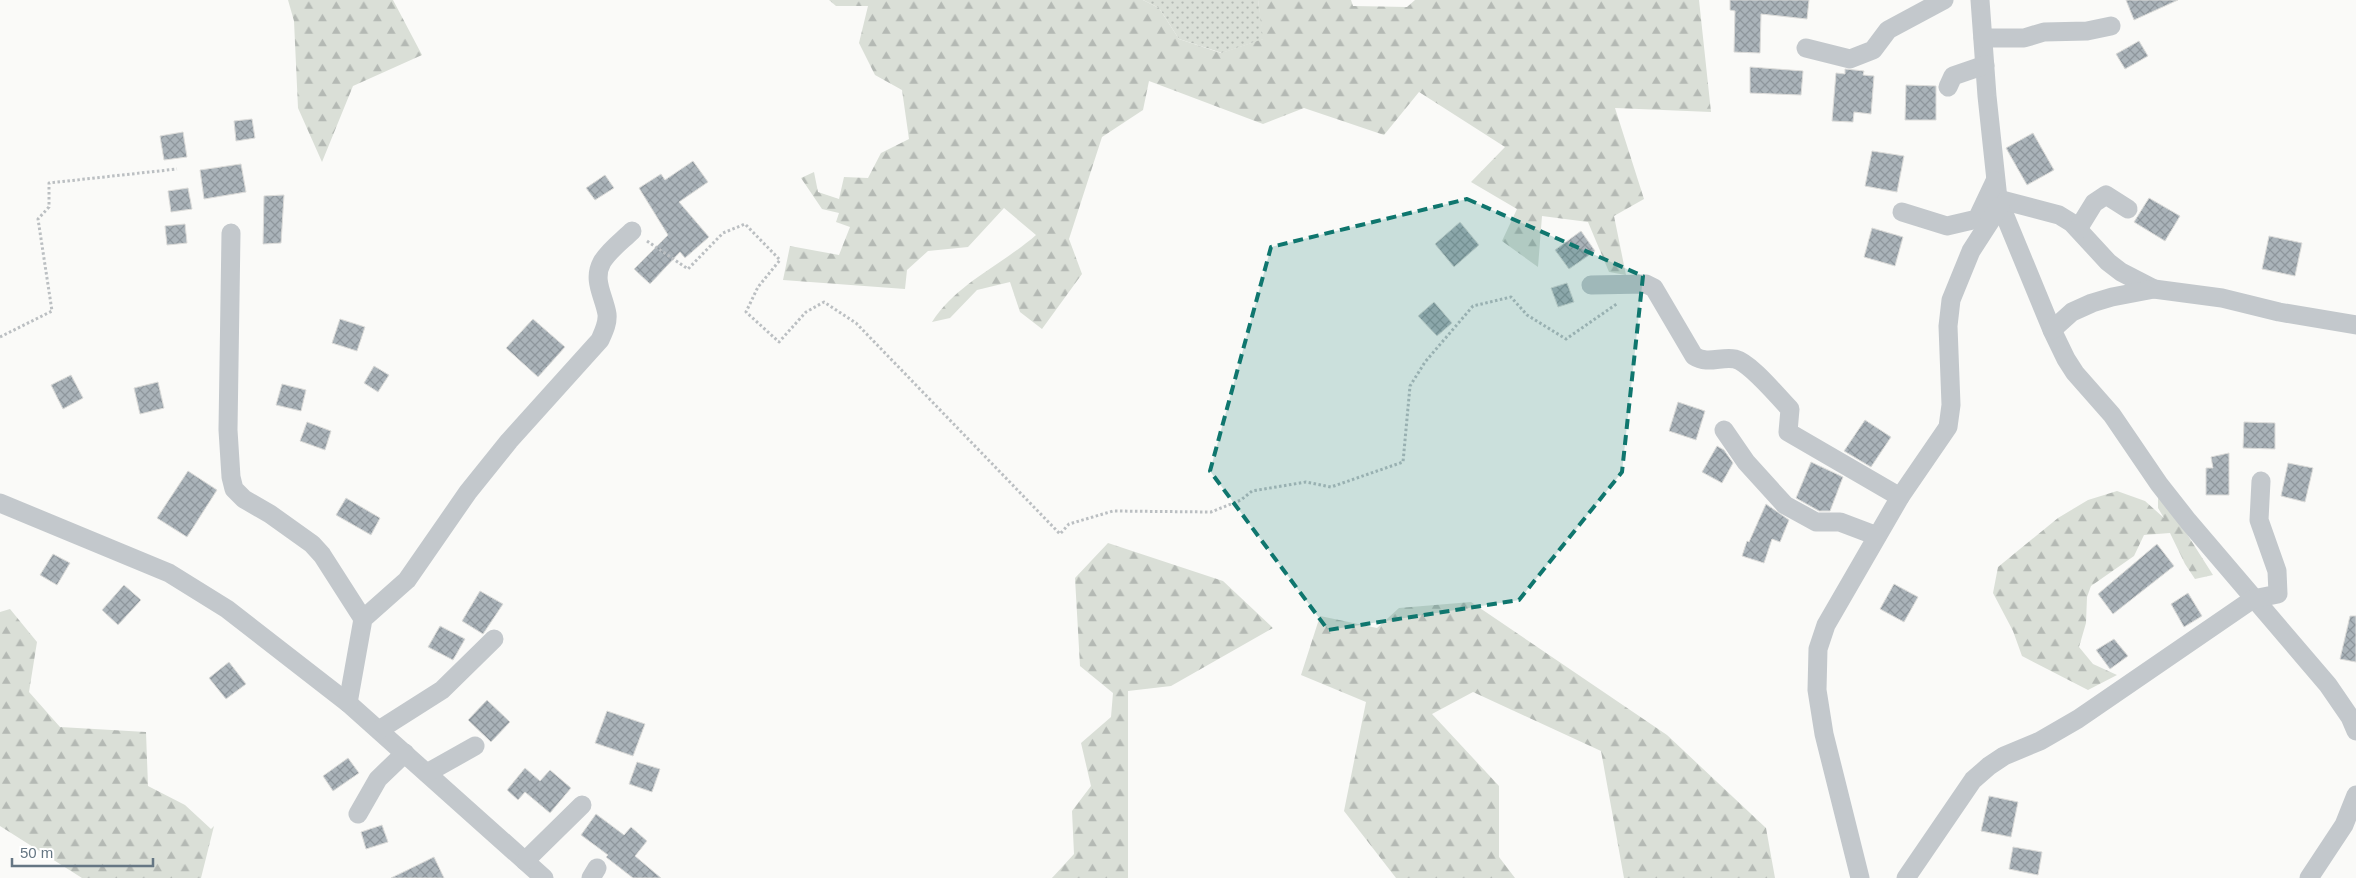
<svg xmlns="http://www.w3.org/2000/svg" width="2356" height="878" font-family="Arial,sans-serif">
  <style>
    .grass { fill: url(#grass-dots) }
    .forest { fill: url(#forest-firs) }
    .building { fill: url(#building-cross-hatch); stroke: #dcdcda }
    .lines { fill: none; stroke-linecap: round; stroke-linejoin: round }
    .path { stroke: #bbbfc2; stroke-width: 3; stroke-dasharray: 2.5 2.5; stroke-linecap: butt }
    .minor { stroke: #c3c8cc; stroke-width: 19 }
    .marked { fill: #0f766e; fill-opacity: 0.2; stroke: #0f766e; stroke-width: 4; stroke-dasharray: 10 6; stroke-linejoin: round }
  </style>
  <defs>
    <pattern id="grass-dots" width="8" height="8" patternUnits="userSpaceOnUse" patternTransform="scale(1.25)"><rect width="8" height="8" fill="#dadfd7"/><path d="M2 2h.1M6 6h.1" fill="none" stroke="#b4b9b4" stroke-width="1.8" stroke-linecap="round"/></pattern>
    <pattern id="forest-firs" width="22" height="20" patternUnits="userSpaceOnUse" patternTransform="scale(1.25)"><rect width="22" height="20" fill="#dadfd7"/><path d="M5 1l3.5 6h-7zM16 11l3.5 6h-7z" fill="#b4b9b4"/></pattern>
    <pattern id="building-cross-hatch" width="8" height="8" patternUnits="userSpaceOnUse" patternTransform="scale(1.25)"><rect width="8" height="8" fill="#aab3b9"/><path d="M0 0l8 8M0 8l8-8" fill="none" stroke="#8e969c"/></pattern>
  </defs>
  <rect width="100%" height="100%" fill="#fafaf8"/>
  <!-- grass -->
  <polygon class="grass" points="1143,0 1258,0 1264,39 1222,53 1179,39 1159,8"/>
  <!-- forest -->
  <g class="forest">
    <polygon points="288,0 393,0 422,55 353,86 322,162 298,108 294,21"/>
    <path d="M 829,0 L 1143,0 L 1159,8 L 1179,39 L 1221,53 L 1263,39 L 1258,0 L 1351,0 L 1353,6 L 1407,7 L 1415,0 L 1699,0 L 1711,112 L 1615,108 L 1644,199 L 1614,216 L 1626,275 L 1609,272 L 1588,222 L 1542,216 L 1538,267 L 1502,241 L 1517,209 L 1471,182 L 1505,147 L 1419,92 L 1384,135 L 1304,108 L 1263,124 L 1149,81 L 1143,110 L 1102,137 L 1069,239 L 1082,274 L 1042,329 L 1020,312 L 1010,282 L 977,290 L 950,318 L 932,322 C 957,283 1002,265 1036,235 L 1004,208 L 968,247 L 928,251 L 907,270 L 905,289 L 783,280 L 790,246 L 839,255 L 850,227 L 836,222 L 839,213 L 822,209 L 801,178 L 814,172 L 818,192 L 839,199 L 844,177 L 868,178 L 881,153 L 909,139 L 902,90 L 875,75 L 859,43 L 868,6 L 836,6 Z"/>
    <polygon points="2117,491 2145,501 2164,518 2158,508 2158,497 2171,509 2213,575 2195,579 2185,564 2170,533 2144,535 2134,556 2091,586 2087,597 2086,623 2079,647 2093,664 2117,675 2088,690 2022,656 2013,631 1993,593 1998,567 2058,518 2088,500"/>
    <polygon points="1108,543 1223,581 1273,628 1171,686 1128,691 1128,878 1052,878 1074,854 1072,811 1091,786 1081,743 1111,717 1113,693 1080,666 1075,578"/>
    <polygon points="1471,602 1667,735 1766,828 1775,878 1624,878 1601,751 1473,692 1432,714 1499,786 1499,857 1515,878 1396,878 1344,811 1366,702 1301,675 1320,616 1377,628 1399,608"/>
    <polygon points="10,609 37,642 29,692 60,727 146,732 148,786 185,805 211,829 214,826 201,878 82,878 0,826 0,612"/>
  </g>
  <!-- building -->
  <g class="building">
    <polygon points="1730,0 1809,0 1807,19 1761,14 1760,53 1734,52 1735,11 1730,10"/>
    <polygon points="2126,0 2178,0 2134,20"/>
    <polygon points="2139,41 2148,56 2125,69 2116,54"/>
    <polygon points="1750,67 1803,71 1801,95 1750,93"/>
    <polygon points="1845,69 1864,71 1863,75 1874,76 1871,114 1854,112 1853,122 1832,121 1836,73 1845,74"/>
    <polygon points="1906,85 1936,86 1936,120 1905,120"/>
    <polygon points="252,119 255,138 236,141 234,121"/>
    <polygon points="183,132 187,157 164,160 160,136"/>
    <polygon points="2033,133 2054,170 2027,185 2006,148"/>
    <polygon points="1872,151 1904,156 1897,192 1865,186"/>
    <polygon points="693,161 708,182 679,202 709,237 685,258 680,252 650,284 634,269 668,235 639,188 661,174 665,180"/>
    <polygon points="241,164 246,192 204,199 200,170"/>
    <polygon points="605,175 614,188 595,200 586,188"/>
    <polygon points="188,188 192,209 171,212 168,191"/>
    <polygon points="284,195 281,243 263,244 264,196"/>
    <polygon points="2149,198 2180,216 2165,241 2134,222"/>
    <polygon points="1460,222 1479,245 1454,267 1435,244"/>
    <polygon points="185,224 187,243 167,245 165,226"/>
    <polygon points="1872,228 1903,237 1895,266 1864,257"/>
    <polygon points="1581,231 1595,251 1569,269 1555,250"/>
    <polygon points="2269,236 2302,243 2295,276 2262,269"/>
    <polygon points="1567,283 1574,302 1558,307 1551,288"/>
    <polygon points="1434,302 1452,323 1437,336 1418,316"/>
    <polygon points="340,319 365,327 357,351 332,343"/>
    <polygon points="533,319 565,347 538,377 506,348"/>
    <polygon points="374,366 389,375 378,392 364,383"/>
    <polygon points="71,375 83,398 63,409 51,385"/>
    <polygon points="158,382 164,408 140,414 134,388"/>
    <polygon points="282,384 306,390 301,411 276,405"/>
    <polygon points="1678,402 1705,411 1696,440 1669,431"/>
    <polygon points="1865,420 1891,437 1871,467 1844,451"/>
    <polygon points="307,422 331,431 325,450 300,441"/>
    <polygon points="2244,422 2275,423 2275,449 2243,448"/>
    <polygon points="1717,446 1724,450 1733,463 1722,483 1702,472"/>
    <polygon points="2229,453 2229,495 2206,495 2206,468 2213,468 2211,457"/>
    <polygon points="1811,462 1843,477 1830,511 1819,511 1796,498"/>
    <polygon points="2288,463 2313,468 2305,502 2281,496"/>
    <polygon points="188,471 217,490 187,537 157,518"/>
    <polygon points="346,498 380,518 371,535 336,515"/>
    <polygon points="1766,504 1789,520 1780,542 1772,539 1764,563 1742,556 1747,541 1749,542"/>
    <polygon points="2157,544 2174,566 2113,614 2098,594"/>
    <polygon points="53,554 70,563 57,585 40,575"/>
    <polygon points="1894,584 1918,597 1904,622 1880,609"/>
    <polygon points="124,585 141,600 118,625 102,610"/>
    <polygon points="480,591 503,604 483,634 462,621"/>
    <polygon points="2188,593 2202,616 2184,627 2171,604"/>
    <polygon points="2350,616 2356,616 2356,662 2340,659"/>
    <polygon points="440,626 465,639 453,660 428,647"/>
    <polygon points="2114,639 2128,656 2110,669 2096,650"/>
    <polygon points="229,662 246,684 226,699 209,678"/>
    <polygon points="487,700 510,722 491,742 468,720"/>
    <polygon points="607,711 645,724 633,756 595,743"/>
    <polygon points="348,758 359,773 333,791 323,776"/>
    <polygon points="637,762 660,769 652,792 629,784"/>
    <polygon points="525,768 540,781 550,770 571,788 550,813 525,792 518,800 507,790"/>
    <polygon points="1989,796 2018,802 2011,837 1981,831"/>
    <polygon points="596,814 624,835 631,827 647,841 635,856 661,878 633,878 606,857 608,855 581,835"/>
    <polygon points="382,825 388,842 366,849 361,832"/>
    <polygon points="2013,847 2042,852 2038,875 2009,869"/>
    <polygon points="434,857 444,878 391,878"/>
  </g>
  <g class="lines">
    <!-- path -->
    <g class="path">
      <polyline points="647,241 688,269 723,233 745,224 780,260 758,287 746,312 779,342 806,312 824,302 856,323 1060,534 1069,524 1113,511 1211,512 1241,500 1252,491 1306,482 1331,487 1403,462 1410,386 1425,362 1473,306 1511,297 1527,315 1566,339 1618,303"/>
      <polyline points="0,337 52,311 38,219 49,207 49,183 177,169"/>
    </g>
    <!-- minor -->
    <g class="minor">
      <polyline points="1980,0 1987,96 1998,199 2052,330 2066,359 2075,373 2112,415 2159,484 2188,521 2328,685 2350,717 2356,731"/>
      <polyline points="1983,38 2024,38 2044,32 2087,31 2111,26"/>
      <polyline points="1806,48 1850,59 1873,50 1888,30 1944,0"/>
      <polyline points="1948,87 1953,76 1985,65"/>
      <polyline points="1998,199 2059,215 2072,223 2108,262 2121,272 2154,289"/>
      <polyline points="1902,212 1947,226 1977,219 1995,181"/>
      <polyline points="2078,229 2094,203 2106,195 2128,209"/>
      <polyline points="231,233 228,430 231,477 234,489 244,499 270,514 312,544 322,555 363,619"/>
      <path d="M 1591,285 L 1646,284 L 1654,288 L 1694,356 C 1708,365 1721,356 1735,359 C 1751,363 1778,397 1790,409 L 1788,432 L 1900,497"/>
      <polyline points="2052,330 2072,312 2092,303 2112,297 2154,289 2222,298 2279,312 2356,325"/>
      <polyline points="1724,430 1746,462 1785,505 1816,522 1840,522 1877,536"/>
      <polyline points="0,503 169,573 227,609 348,703 544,878"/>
      <path d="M 348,703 L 363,619 L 407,580 L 468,492 L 509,441 L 600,340 C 604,331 608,323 607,314 C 604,296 592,280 602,262 C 609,250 623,240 632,231"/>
      <polyline points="379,730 442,690 494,639"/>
      <polyline points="427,773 475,746"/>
      <polyline points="358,814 378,779 405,753"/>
      <polyline points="525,861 582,805"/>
      <polyline points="591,878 597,868"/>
      <polyline points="1860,878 1824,734 1817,690 1818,649 1826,625 1900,497 1948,427 1951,405 1948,326 1951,300 1971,251 2000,206"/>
      <polyline points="1906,878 1973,780 1989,766 2004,756 2040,741 2078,719 2253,599 2278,594 2277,571 2259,520 2261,481"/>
      <polyline points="2309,878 2344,825 2356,795"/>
    </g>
  </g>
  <!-- marked area -->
  <path class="marked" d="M 1467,199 L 1643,276 L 1622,472 L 1519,600 L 1328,630 L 1210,471 L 1271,247 Z"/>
  <!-- scale -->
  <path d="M12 858v8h141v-8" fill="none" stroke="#657683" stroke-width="2.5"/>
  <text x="20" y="858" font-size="15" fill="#657683" stroke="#ffffff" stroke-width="4" paint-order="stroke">50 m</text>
</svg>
